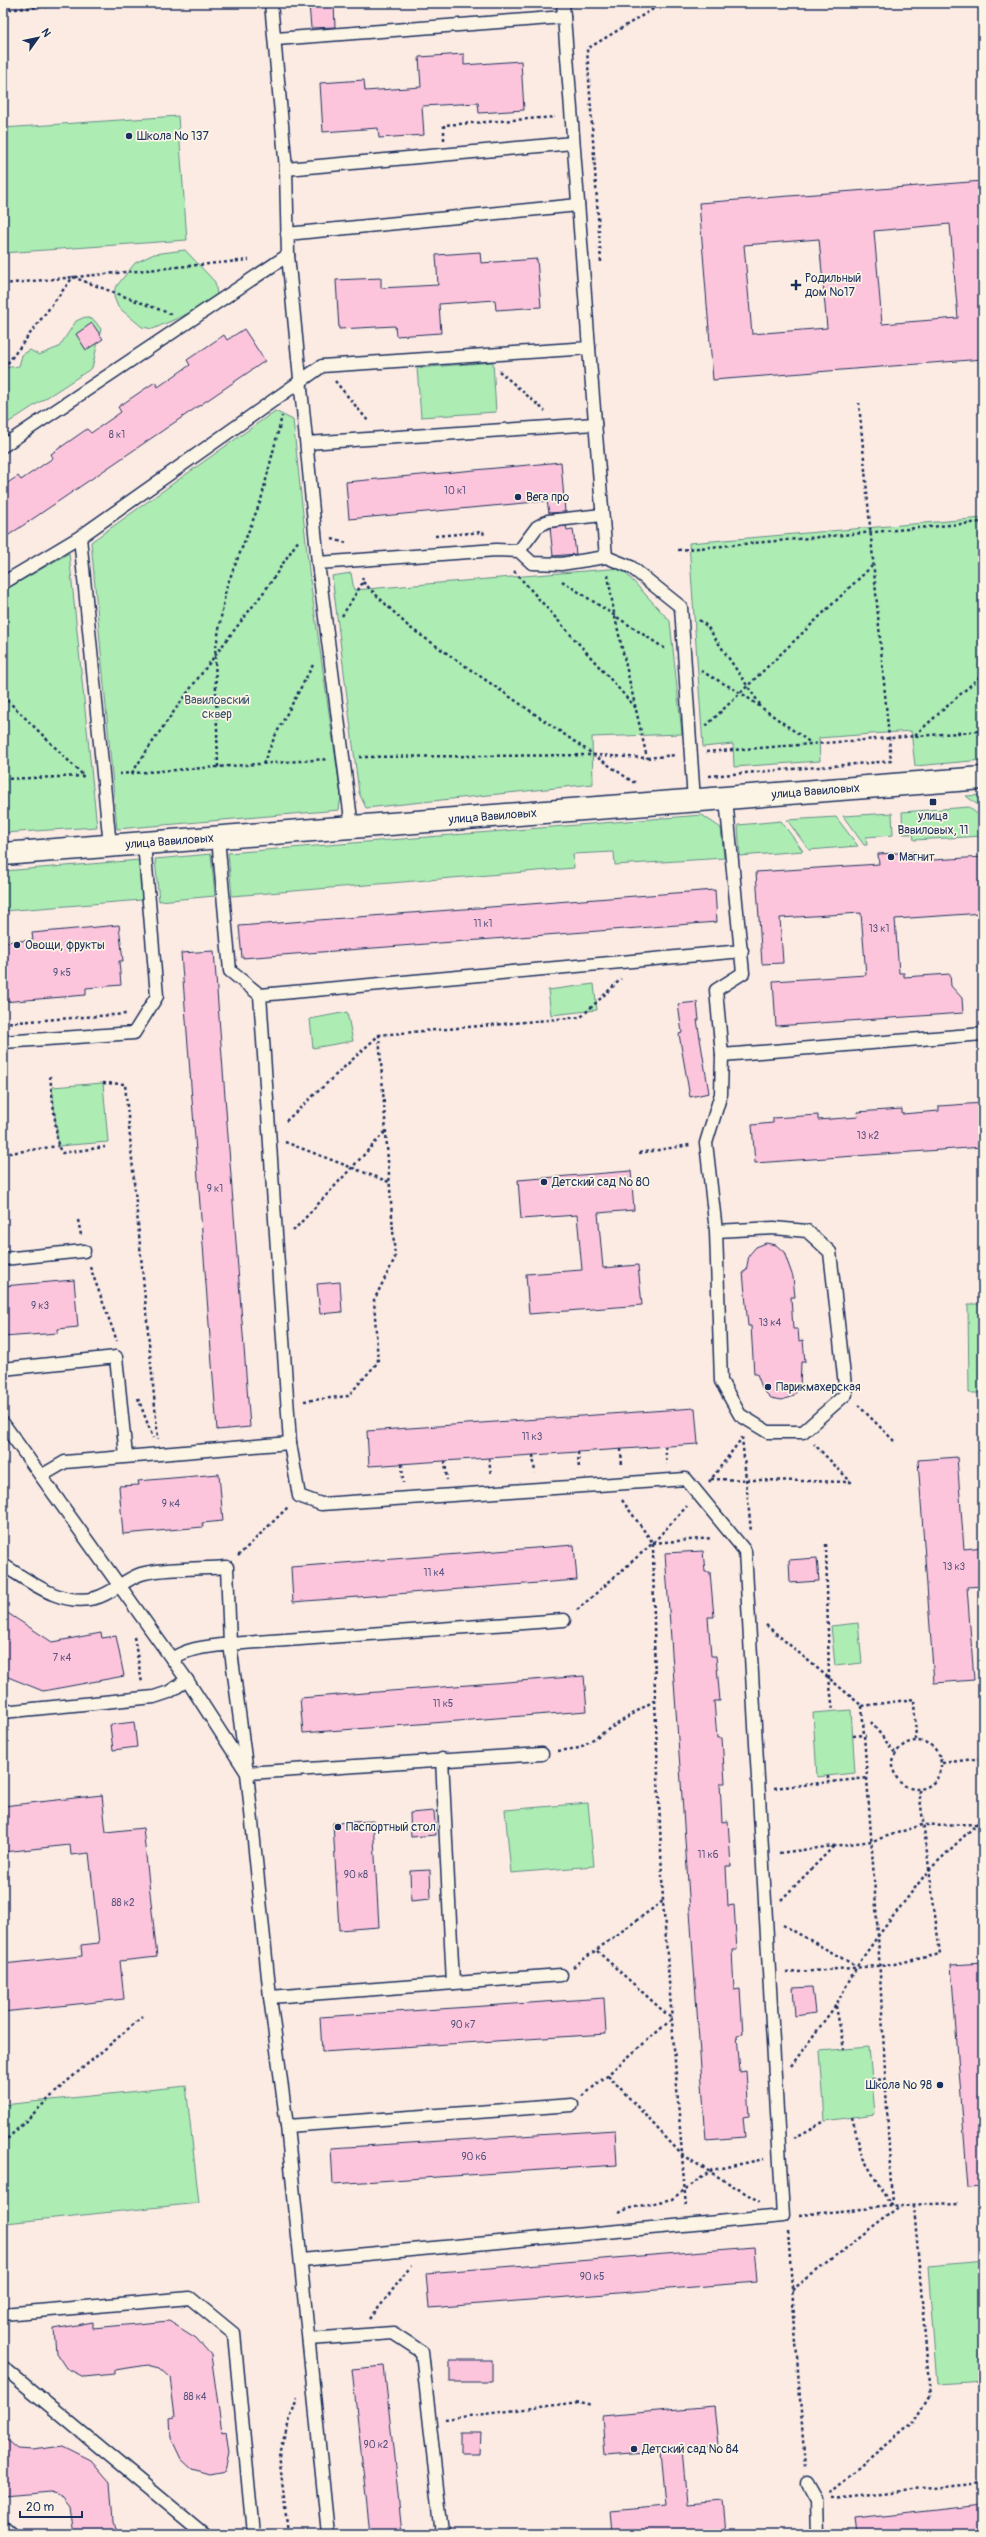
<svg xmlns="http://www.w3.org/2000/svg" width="986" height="2537" font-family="Pangolin,sans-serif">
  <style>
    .green { fill: #adecb3; stroke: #648e88 }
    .building { fill: #fdc5dc; stroke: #1b2f5e; fill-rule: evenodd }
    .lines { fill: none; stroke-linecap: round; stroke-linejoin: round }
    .lane-casing { stroke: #1b2f5e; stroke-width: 15 }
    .secondary-casing { stroke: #1b2f5e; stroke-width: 25 }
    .path { stroke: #1b2f5e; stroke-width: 2.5; stroke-dasharray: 3 3; stroke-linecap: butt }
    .lane { stroke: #fcf5e5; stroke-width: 12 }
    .secondary { stroke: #fcf5e5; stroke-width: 22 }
    .poi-dot { fill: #1b2f5e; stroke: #fcf5e5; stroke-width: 1.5 }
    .labels { text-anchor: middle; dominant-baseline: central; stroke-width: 3.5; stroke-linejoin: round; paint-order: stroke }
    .number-label { font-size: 10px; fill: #54547e }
    .poi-label { font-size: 12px; fill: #1b2f5e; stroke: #fcf5e5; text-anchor: start }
    .park-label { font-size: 12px; fill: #38556f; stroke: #fcf5e5 }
    .street-label { font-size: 12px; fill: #1b2f5e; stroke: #fcf5e5 }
  </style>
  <rect width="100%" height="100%" fill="#fcebe3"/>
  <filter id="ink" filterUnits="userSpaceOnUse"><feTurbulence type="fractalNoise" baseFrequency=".025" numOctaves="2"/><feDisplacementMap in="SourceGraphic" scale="8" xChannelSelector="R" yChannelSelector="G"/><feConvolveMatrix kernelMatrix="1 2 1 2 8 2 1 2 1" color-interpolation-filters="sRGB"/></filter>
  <g filter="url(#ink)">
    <!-- green -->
    <g class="green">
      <polygon points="178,116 187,240 3,253 3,128"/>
      <polygon points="185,250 215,282 217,294 212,303 153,329 142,327 118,307 114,297 115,288 135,263 154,254"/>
      <polygon points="85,317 94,320 101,329 92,368 3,426 3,368 19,366 22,355 30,350 39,355 59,347 76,321"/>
      <polygon points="493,362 496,412 421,417 417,368"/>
      <polygon points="275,411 293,420 310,580 341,796 339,810 117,829 91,542"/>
      <polygon points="983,518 983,760 915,766 911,731 819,738 820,761 734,767 733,744 703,747 689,543"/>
      <polygon points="69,553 97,827 3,833 3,591"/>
      <polygon points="621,568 670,621 682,734 592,737 593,784 366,808 359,793 332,576 351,573 354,590"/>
      <polygon points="983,795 983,809 966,796"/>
      <polygon points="969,807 983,819 983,836 914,840 913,834 903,834 902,812"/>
      <polygon points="892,813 893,835 866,837 867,845 864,845 843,816"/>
      <polygon points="702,815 721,828 724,858 615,865 614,852 573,854 574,868 232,896 228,853"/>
      <polygon points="836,817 858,846 809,850 787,820"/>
      <polygon points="781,821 803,851 740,856 738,825"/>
      <polygon points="211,854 215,896 159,901 155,859"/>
      <polygon points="140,860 142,900 3,911 3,871"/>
      <polygon points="594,984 597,1010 551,1015 548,990"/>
      <polygon points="347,1012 353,1041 313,1048 310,1019"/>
      <polygon points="103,1083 108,1142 58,1146 52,1087"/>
      <polygon points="968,1304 983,1304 983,1393 969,1393"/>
      <polygon points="858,1623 862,1663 835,1666 831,1626"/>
      <polygon points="851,1710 855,1773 817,1777 813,1713"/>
      <polygon points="588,1803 594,1866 511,1873 505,1810"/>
      <polygon points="869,2047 875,2114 825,2121 820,2051"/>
      <polygon points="186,2086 199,2203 6,2223 3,2192 3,2105"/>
      <polygon points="983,2261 983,2381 937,2384 928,2266"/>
    </g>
    <!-- building -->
    <g class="building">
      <polygon points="334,3 335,27 311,28 309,4"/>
      <polygon points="464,54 464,65 521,61 524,110 479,113 478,103 422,106 424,135 379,138 378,128 323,132 320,83 364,80 365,91 421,87 419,57"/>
      <path d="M 983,181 L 983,359 L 713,380 L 699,203 ZM 950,224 L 958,318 L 882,324 L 874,231 ZM 819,239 L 827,328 L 752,334 L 744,245 Z"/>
      <polygon points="480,252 481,263 537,259 541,307 496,310 495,300 439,304 441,333 396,336 395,326 339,329 336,280 381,278 381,288 438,285 436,255"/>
      <polygon points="92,323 103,339 86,350 76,334"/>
      <polygon points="244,329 265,361 3,539 3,486 18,476 21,480 53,458 51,454 87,429 91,433 121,412 118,407 155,382 158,387 190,365 187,360 224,335 227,340"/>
      <polygon points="561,462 565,512 549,513 547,501 349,519 346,482"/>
      <polygon points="566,526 567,530 573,529 576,554 553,556 550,528"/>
      <polygon points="915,852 916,861 983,857 983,913 895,919 899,973 904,973 904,977 950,974 951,986 962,998 963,1013 776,1026 773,981 866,975 861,913 780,918 783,963 762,964 756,872 879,864 878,854"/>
      <polygon points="715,890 717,922 242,958 239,926"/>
      <polygon points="119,925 123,961 119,961 121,985 86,988 86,995 3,1002 3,942 33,940 32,933"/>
      <polygon points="214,951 250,1427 217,1430 181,953"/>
      <polygon points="697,1002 699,1020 697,1020 709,1093 690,1097 679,1034 682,1033 678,1004"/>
      <polygon points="983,1103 983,1147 755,1163 752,1125 773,1123 773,1118 818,1115 818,1120 858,1117 857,1112 902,1109 902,1114 939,1111 939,1106"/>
      <polygon points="631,1171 634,1210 598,1213 603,1268 638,1265 642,1305 529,1314 526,1274 582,1270 577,1215 521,1219 518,1180"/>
      <polygon points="766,1243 776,1245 784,1252 793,1277 795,1297 791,1297 793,1329 798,1329 799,1341 803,1340 805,1362 801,1362 800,1388 793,1396 782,1400 771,1398 763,1390 757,1374 754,1374 751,1326 748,1326 743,1272 746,1271 749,1255 756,1247"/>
      <polygon points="74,1280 78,1327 58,1329 58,1333 3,1337 3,1286"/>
      <polygon points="340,1282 342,1312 320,1314 317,1284"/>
      <polygon points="695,1408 698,1444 369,1466 367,1431"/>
      <polygon points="957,1457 964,1549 983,1547 983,1586 967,1587 974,1680 934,1683 918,1460"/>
      <polygon points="219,1474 223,1521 202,1523 203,1527 123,1534 119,1486 139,1485 138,1481"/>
      <polygon points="574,1545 577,1580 293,1602 291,1567"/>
      <polygon points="703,1551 705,1572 710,1572 714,1617 708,1617 711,1656 716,1656 720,1701 714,1701 717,1738 722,1738 725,1783 720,1783 722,1822 728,1821 731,1866 726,1866 728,1906 734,1905 737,1950 732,1950 734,1990 740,1989 743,2034 737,2035 740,2072 746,2071 749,2116 743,2117 745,2137 706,2140 665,1553"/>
      <polygon points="817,1558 819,1581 790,1583 789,1560"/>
      <polygon points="3,1610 52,1642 101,1633 102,1638 116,1636 124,1676 43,1691 8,1677 3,1673"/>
      <polygon points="584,1676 587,1711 303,1733 300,1698"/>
      <polygon points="134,1722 137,1747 113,1750 110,1725"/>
      <polygon points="102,1795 106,1832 143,1828 157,1957 120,1961 124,1999 3,2012 3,1964 82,1956 81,1945 99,1943 89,1853 71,1855 70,1845 3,1852 3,1806"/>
      <polygon points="434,1811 436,1835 411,1837 410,1813"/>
      <polygon points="373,1821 379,1927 339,1930 333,1823"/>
      <polygon points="430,1870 431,1899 411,1901 410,1871"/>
      <polygon points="983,1963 983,2187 968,2188 951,1965"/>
      <polygon points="812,1987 815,2013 795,2016 793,1988"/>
      <polygon points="604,1998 606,2034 322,2052 320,2017"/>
      <polygon points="615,2130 617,2165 333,2184 331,2148"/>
      <polygon points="754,2247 757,2282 429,2308 426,2273"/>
      <polygon points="169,2321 196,2338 211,2355 222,2432 226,2431 229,2453 225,2471 209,2474 192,2469 181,2459 171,2438 170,2418 175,2417 170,2377 160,2368 148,2365 115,2370 115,2374 84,2377 66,2368 56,2353 54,2329 93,2322 93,2328"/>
      <rect x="450" y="2360" width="42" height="22"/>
      <polygon points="384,2366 397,2485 402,2534 370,2534 352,2369"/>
      <polygon points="714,2406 718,2445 682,2449 687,2504 723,2501 726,2534 612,2534 610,2511 666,2506 661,2451 605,2455 602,2416"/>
      <polygon points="460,2433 481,2433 480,2453 460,2453"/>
      <polygon points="3,2437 17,2449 32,2450 63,2446 91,2460 110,2482 113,2522 117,2534 73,2534 69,2505 62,2496 51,2492 3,2496"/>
      <polygon points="983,2505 983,2534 857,2534 855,2519"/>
    </g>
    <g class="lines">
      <defs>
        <g id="lane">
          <polyline points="271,3 286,169 288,255 318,563"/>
          <polyline points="276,39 564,17"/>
          <polyline points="286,169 573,143"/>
          <polyline points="287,234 578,205"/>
          <polyline points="589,348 606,557"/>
          <polyline points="307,443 595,424"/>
          <polyline points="3,446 288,255"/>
          <polyline points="80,537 110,846"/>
          <polyline points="519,551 537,527 548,521 602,515"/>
          <polyline points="3,583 80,537 322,366 589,348 563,3"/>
          <polyline points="726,799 743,973 716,990 722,1055 983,1034"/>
          <polyline points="352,827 318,563 496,550 519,551 532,563 561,564 606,557 631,567 681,607 694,801"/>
          <polyline points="218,838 230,971 260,995"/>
          <polyline points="3,1042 134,1033 157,996 144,843"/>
          <polyline points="716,1231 774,1228 807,1231 830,1252 846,1394 803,1432 768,1432 740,1415 721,1381 716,1231 706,1143 721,1094 722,1055"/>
          <polyline points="3,1259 84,1251"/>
          <polyline points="3,1369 116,1357 126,1456"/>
          <polyline points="3,1423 187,1680 247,1773 270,1997 287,2126 328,2534"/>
          <polyline points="41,1476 65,1462 290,1443"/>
          <path d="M 3,1565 C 31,1582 61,1607 95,1598 C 112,1594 125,1579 141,1574 C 161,1568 204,1569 227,1567 L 230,1644 L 247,1773 L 542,1754"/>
          <path d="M 172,1659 C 189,1647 210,1647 230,1644 L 564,1620"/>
          <polyline points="3,1712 154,1697 169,1692 187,1680"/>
          <polyline points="442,1759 453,1983"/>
          <polyline points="270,1997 561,1975"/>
          <polyline points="287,2126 572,2105"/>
          <polyline points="301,2260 783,2216 745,1551 686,1479 321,1504 299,1496 290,1443 260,995 742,951"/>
          <polyline points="3,2314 190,2298 234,2334 253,2534"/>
          <polyline points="309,2339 393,2333 422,2352 442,2534"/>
          <polyline points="3,2367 204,2534"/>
          <polyline points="807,2483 816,2499 817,2534"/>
          <polyline points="3,2527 11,2534"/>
        </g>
        <g id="secondary">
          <path id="s1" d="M 3,854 L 983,778"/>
        </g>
      </defs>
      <!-- lane casing -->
      <use href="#lane" class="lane-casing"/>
      <!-- secondary casing -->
      <use href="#secondary" class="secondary-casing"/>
      <!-- path -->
      <g class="path">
        <polyline points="3,10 84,3"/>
        <polyline points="444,140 444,125 555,117"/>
        <polyline points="601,262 587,49 663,3"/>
        <polyline points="3,284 249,260"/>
        <polyline points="4,368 73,277 171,314"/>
        <polyline points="499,371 545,411"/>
        <polyline points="335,381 369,422"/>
        <polyline points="435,536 483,532 484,535"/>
        <polyline points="332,539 346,543"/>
        <polyline points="678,550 983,522"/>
        <polyline points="514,571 636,708"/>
        <polyline points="608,575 614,613 647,758"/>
        <polyline points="562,581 667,650"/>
        <polyline points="363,582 409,627 633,782 636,782"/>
        <polyline points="342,616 363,582 362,575"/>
        <polyline points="699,620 707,626 761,706"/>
        <polyline points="701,671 741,693 811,743"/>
        <polyline points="3,696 84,776"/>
        <polyline points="706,726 872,566"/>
        <polyline points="915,735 983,674"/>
        <polyline points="706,752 983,731"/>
        <polyline points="359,757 594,755 647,758 675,755"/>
        <polyline points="263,764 275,736 314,663"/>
        <polyline points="218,767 215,653 226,588 261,500 282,416"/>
        <path d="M 132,773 C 173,710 217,652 263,593 C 276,576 286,557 299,540"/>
        <polyline points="119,774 328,759"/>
        <polyline points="709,776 891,761 859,403"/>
        <polyline points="3,779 86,776"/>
        <polyline points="3,1023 126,1014"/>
        <polyline points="50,1076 58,1146 62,1153 105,1147"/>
        <polyline points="103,1083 125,1084 158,1439"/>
        <polyline points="286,1121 379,1035 581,1017 621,979"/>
        <polyline points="285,1142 389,1182"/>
        <polyline points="639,1153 690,1145"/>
        <polyline points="3,1154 58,1146"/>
        <polyline points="78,1220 81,1235"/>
        <polyline points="293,1231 385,1132"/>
        <polyline points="90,1267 117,1341"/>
        <polyline points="138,1398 153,1438"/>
        <polyline points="304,1401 348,1396 378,1362 374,1300 395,1258 379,1035"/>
        <polyline points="858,1405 894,1441"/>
        <polyline points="742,1437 751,1532"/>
        <polyline points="665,1446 667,1464"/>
        <polyline points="621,1449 622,1467"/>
        <polyline points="578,1452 579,1470"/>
        <polyline points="533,1455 535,1473"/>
        <polyline points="489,1458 491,1475"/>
        <polyline points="3,1461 8,1458"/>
        <polyline points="445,1461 447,1480"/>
        <polyline points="402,1464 403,1483"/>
        <polyline points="711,1479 851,1482 814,1444"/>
        <polyline points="709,1482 742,1438"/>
        <polyline points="622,1500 653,1543 655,1700 663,1901 686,2208"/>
        <polyline points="653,1543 712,1538"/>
        <polyline points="826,1544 829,1678 833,1711"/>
        <polyline points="238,1556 288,1507"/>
        <polyline points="577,1610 653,1543 687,1506"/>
        <polyline points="766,1625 862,1706 914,1699 916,1740"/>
        <polyline points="134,1637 142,1683"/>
        <polyline points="862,1706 878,1936 892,2206"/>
        <polyline points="871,1722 895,1753"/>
        <polyline points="853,1736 866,1735"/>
        <circle cx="917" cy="1765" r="24"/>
        <polyline points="558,1751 579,1748 655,1700"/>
        <polyline points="942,1763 983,1758"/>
        <polyline points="828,1776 828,1782"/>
        <polyline points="774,1788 868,1778"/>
        <polyline points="779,1853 872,1841 922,1825 983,1824"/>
        <polyline points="781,1900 834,1846"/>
        <polyline points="783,1925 856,1966"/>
        <polyline points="573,1967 663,1901"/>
        <polyline points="786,1973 890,1965 940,1954 919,1790"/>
        <polyline points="836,2006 844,2049"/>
        <polyline points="791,2066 836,2005 857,1966 878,1936 928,1871 983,1818"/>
        <polyline points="608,2075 682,2155 760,2202"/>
        <polyline points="872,2079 884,2080"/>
        <polyline points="583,2096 672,2019 596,1950"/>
        <polyline points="852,2117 862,2156 891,2206"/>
        <polyline points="794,2138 825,2121"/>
        <polyline points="3,2143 64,2084 142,2017"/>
        <polyline points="619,2213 627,2209 672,2199 712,2170 764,2159"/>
        <polyline points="799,2215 903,2205 959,2203"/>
        <polyline points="788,2231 805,2468"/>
        <polyline points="792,2290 902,2205"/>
        <polyline points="370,2319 411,2266"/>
        <polyline points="445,2419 580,2402 593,2405"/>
        <polyline points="830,2493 914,2423 930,2396 914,2206"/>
        <polyline points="832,2498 983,2483"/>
        <polyline points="288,2534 279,2453 297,2398"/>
      </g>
      <!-- lane -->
      <use href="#lane" class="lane"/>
      <!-- secondary -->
      <use href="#secondary" class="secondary"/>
    </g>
  </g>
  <!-- markers -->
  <g class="poi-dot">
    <circle cx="129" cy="136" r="4"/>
    <path d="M794 279h4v4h4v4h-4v4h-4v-4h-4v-4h4z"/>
    <circle cx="518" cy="497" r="4"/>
    <rect x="929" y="798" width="8" height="8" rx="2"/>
    <circle cx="891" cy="857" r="4"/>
    <circle cx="17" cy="945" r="4"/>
    <circle cx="544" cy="1182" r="4"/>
    <circle cx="768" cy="1387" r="4"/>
    <circle cx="338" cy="1827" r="4"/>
    <circle cx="940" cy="2085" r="4"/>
    <circle cx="634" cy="2449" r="4"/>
  </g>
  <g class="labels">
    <!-- number labels -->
    <g class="number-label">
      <text x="117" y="435">8 к1</text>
      <text x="455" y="491">10 к1</text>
      <text x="483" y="924">11 к1</text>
      <text x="879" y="929">13 к1</text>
      <text x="62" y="973">9 к5</text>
      <text x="868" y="1136">13 к2</text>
      <text x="215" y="1189">9 к1</text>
      <text x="40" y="1306">9 к3</text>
      <text x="770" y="1323">13 к4</text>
      <text x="532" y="1437">11 к3</text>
      <text x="171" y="1504">9 к4</text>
      <text x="954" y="1567">13 к3</text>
      <text x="434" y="1573">11 к4</text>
      <text x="62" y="1658">7 к4</text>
      <text x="443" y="1704">11 к5</text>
      <text x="708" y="1855">11 к6</text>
      <text x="356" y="1875">90 к8</text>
      <text x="123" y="1903">88 к2</text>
      <text x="463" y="2025">90 к7</text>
      <text x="474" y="2157">90 к6</text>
      <text x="592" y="2277">90 к5</text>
      <text x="195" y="2397">88 к4</text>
      <text x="376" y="2445">90 к2</text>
    </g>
    <!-- poi labels -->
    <g class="poi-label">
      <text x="137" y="136">Школа № 137</text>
      <text x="805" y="278">Родильный<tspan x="805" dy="14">дом №17</tspan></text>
      <text x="526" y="497">Вега про</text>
      <text x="933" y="816" text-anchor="middle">улица<tspan x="933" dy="14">Вавиловых, 11</tspan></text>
      <text x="899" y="857">Магнит</text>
      <text x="25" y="945">Овощи, фрукты</text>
      <text x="552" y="1182">Детский сад № 80</text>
      <text x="776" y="1387">Парикмахерская</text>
      <text x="346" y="1827">Паспортный стол</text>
      <text x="932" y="2085" text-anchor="end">Школа № 98</text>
      <text x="642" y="2449">Детский сад № 84</text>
    </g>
    <!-- park labels -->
    <g class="park-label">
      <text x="217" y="700">Вавиловский<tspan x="217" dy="14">сквер</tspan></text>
    </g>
    <!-- street labels -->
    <g class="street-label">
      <text stroke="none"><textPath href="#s1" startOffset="815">улица Вавиловых</textPath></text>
      <text stroke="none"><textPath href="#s1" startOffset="491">улица Вавиловых</textPath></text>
      <text stroke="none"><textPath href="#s1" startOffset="167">улица Вавиловых</textPath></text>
    </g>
  </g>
  <!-- margin -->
  <rect width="986" height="2537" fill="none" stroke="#fcf5e5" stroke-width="16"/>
  <rect x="8" y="8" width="970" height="2521" fill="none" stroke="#1b2f5e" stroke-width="1.5" filter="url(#ink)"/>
  <!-- north arrow -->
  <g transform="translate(38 38) rotate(57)" stroke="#fcf5e5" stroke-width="3" paint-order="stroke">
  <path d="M0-3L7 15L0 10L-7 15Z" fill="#1b2f5e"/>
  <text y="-6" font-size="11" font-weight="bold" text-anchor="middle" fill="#1b2f5e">N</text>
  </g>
  <!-- scale -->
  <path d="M20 2511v6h62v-6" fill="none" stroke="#1b2f5e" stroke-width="2"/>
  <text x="26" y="2511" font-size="12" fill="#1b2f5e" stroke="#fcf5e5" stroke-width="3" paint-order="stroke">20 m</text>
</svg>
